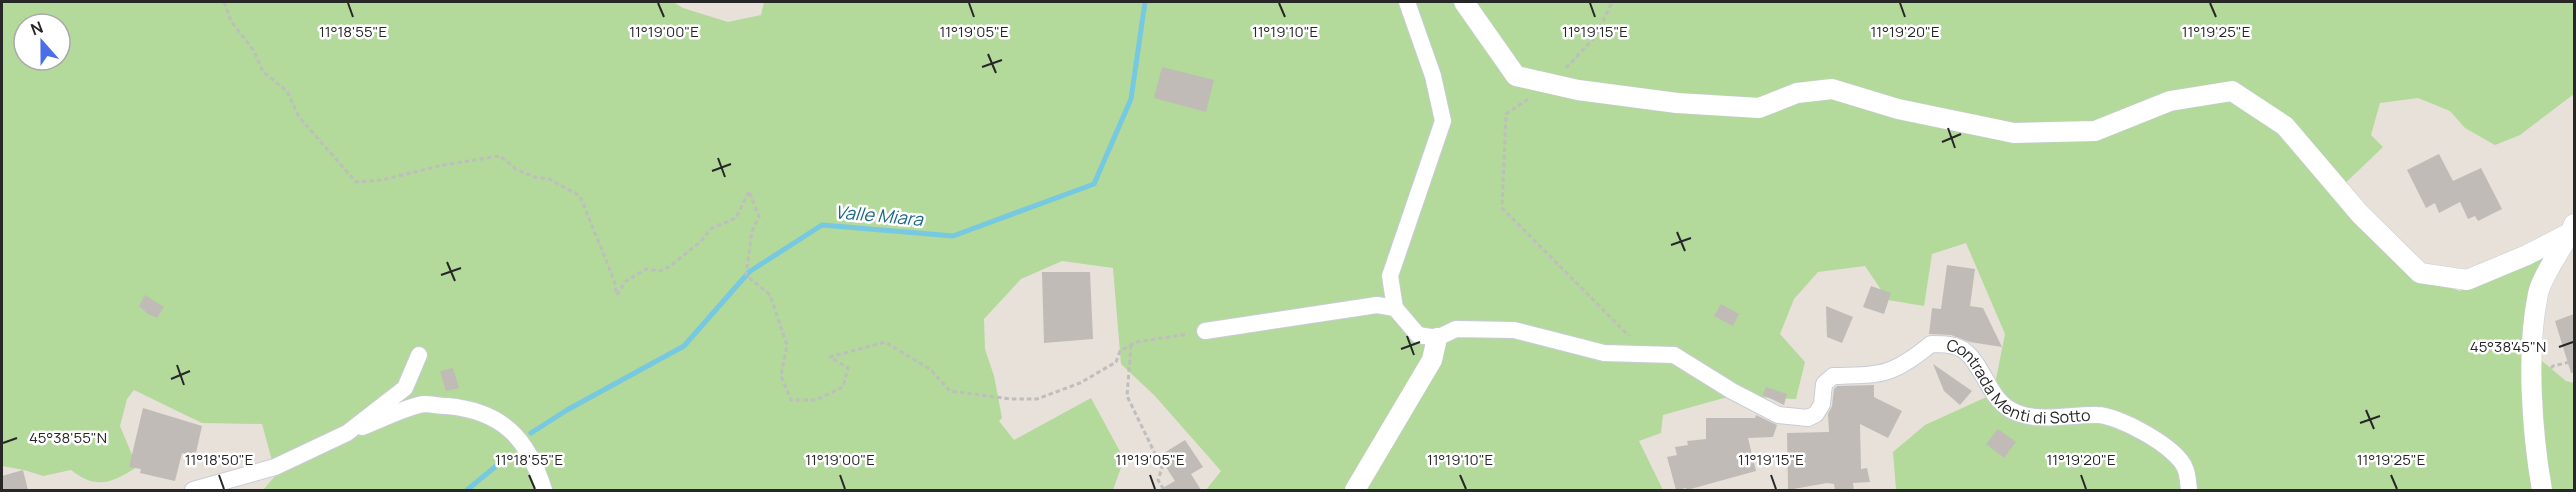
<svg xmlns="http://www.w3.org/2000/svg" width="2576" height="492" font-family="Manrope,sans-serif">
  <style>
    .green { fill: #b3d99b; fill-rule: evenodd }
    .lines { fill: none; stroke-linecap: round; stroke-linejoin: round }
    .stream { stroke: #76c9e0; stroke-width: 5 }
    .building { fill: #c0bbb6 }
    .minor-casing { stroke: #c8ccd7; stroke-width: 18 }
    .tertiary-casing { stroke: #c8ccd7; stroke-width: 21 }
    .path { stroke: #bebebe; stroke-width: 3; stroke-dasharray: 4.5 3; stroke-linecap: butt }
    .minor { stroke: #fff; stroke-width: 16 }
    .tertiary { stroke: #fff; stroke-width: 20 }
    .ticks { fill: none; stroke: #272727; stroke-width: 2 }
    .labels { text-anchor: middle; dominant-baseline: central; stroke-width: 5; stroke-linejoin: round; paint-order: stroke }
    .street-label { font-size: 16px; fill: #272727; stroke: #fff }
    .water-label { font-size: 18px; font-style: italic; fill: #1b6787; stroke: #fff }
    .ticks-label { font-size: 15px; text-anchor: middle; fill: #272727; stroke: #fff; stroke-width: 5; stroke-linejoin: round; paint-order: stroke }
  </style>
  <rect width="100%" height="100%" fill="#e8e1da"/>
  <!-- green -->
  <path class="green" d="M 2,2 L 673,2 L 683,8 L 728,22 L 761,15 L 764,2 L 2574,2 L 2574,94 L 2520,135 L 2495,145 L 2465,128 L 2450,111 L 2418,98 L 2380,103 L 2371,135 L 2383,147 L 2337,191 L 2412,276 L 2460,291 L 2498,270 L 2542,258 L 2536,316 L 2524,346 L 2566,381 L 2574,383 L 2574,490 L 1896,490 L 1893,452 L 1925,425 L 1993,394 L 2005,334 L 1966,243 L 1932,254 L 1924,306 L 1888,300 L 1865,266 L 1818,272 L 1794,299 L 1780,334 L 1805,362 L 1796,399 L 1731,396 L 1663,415 L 1661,433 L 1639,441 L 1663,490 L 1206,490 L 1221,471 L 1155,396 L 1121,364 L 1113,268 L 1062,261 L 1021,279 L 984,319 L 985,349 L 994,376 L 1002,418 L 999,421 L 1014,440 L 1091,398 L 1124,459 L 1113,490 L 263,490 L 276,475 L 262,424 L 202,423 L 134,390 L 127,399 L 120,426 L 137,467 C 112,483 96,490 71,470 L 43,476 L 24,470 L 2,466 ZM 24,24 L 60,24 L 60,60 L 24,60 Z"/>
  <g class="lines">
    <!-- stream -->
    <g class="stream">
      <polyline points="531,433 567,410 684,346 749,272 822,225 953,236 1094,184 1131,99 1145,2"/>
      <polyline points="467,490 507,457"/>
    </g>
  </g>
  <!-- building -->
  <g class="building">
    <polygon points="1162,67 1214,80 1206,112 1154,98"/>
    <polygon points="2439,154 2453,181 2481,168 2502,209 2478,221 2475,216 2468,219 2460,202 2439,213 2435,203 2426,208 2407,170"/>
    <polygon points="1947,265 1975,269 1970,306 1983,308 2002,347 1970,342 1951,335 1929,334 1932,308 1941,309"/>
    <polygon points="1042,272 1090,272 1093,339 1044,343"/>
    <polygon points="1871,286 1891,293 1884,314 1863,307"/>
    <polygon points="145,295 164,307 157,318 148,314 139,306"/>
    <polygon points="1721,304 1739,314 1733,326 1714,316"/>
    <polygon points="1826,306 1853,317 1842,343 1827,337"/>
    <polygon points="2574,314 2574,372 2571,373 2555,321"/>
    <polygon points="1933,364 1972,391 1960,405 1944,391"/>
    <polygon points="453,368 459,388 446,391 440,371"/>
    <polygon points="1874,385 1874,397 1902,411 1888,438 1860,424 1861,469 1867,468 1870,482 1853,483 1854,490 1835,490 1834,484 1827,483 1788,490 1787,433 1829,432 1828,414 1832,406 1834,389 1837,386"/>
    <polygon points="1766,387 1787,394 1784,405 1763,395"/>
    <polygon points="143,408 202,426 195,457 182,453 175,481 140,473 141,469 129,467"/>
    <polygon points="1756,415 1777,425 1773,437 1748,438 1756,471 1687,490 1686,488 1676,490 1667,457 1677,455 1675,447 1688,445 1687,441 1706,439 1706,418 1755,418"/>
    <polygon points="1998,429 2016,442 2004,458 1986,444"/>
    <polygon points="1185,440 1203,467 1191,474 1201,490 1159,490 1175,481 1159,456"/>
    <polygon points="23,470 28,490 2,490 2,476"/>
  </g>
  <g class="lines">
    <defs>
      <g id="minor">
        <polyline points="1395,308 1390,276 1443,121 1433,76 1407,2"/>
        <path id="s1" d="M 1205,331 L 1377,305 L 1395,308 L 1418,335 L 1437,338 L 1456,329 L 1514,330 L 1604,353 L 1674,355 L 1732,391 L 1778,415 L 1808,418 L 1816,414 L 1822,404 L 1824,384 L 1833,376 C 1882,375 1892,376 1931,344 C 1942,344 1957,344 1966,352 C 1983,366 1989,398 2011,410 C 2037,424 2069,414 2097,415 C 2118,415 2177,447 2185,468 C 2188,474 2188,483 2189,490"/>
        <path d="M 362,427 C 378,421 408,406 424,404 C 431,404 439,406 447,406 C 502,411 528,438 544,490"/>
        <polyline points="193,490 275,467 347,433 405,388 419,355"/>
      </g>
      <g id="tertiary">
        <polyline points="1464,2 1516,76 1578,90 1677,103 1759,108 1797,93 1832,89 1898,109 2014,133 2095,131 2170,101 2232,91 2285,126 2360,214 2420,273 2467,280 2527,255 2570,233 2574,224"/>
        <polyline points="1355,490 1432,360 1437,338"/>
        <path d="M 2542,490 C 2532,433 2526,351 2538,294 C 2541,278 2562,248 2570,233"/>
      </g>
    </defs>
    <!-- minor casing -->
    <use href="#minor" class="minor-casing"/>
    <!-- tertiary casing -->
    <use href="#tertiary" class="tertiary-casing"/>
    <!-- path -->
    <g class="path">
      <polyline points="224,2 231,21 254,51 263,72 287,91 299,117 356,182 382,180 443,165 500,156 516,169 534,177 549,179 580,196 614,280 617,295 625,282 646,269 660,271 669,267 700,242 712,228 736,218 749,191 759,217 752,231 746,275 770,295 787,345 781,376 791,400 816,400 843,387 848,368 830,357 885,342 930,369 950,391 1011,399 1037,399 1080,383 1116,362 1120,351 1136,342"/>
      <polyline points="1566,68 1596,36 1612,2"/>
      <polyline points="1528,99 1506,114 1502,208 1629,336"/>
      <polyline points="1136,342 1188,334"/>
      <polyline points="1131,345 1127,396 1162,468 1158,480 1164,490"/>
      <polyline points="2551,368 2553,366 2574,361"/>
    </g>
    <!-- minor -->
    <use href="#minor" class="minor"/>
    <!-- tertiary -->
    <use href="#tertiary" class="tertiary"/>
  </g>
  <!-- ticks -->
  <path class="ticks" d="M 348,3 L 353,17M 658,3 L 664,17M 969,3 L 974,17M 1279,3 L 1285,17M 1590,3 L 1595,17M 1900,3 L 1905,17M 2210,3 L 2216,17M 988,54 L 996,73M 982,67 L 1002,60M 1948,128 L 1955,148M 1942,142 L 1961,134M 718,158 L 725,177M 712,171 L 731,164M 1677,232 L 1685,251M 1671,245 L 1691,238M 447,262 L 455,281M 441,275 L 461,268M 1407,336 L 1414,355M 2559,347 L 2573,342M 1401,349 L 1420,342M 177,365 L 184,385M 171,379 L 190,371M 2366,410 L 2374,429M 2360,423 L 2380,416M 3,443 L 17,438M 219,475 L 224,489M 529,475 L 535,489M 840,475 L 845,489M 1150,475 L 1155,489M 1460,475 L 1466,489M 1771,475 L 1776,489M 2081,475 L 2086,489M 2391,475 L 2397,489"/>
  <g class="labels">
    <!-- street labels -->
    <g class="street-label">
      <text stroke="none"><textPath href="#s1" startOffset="902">Contrada Menti di Sotto</textPath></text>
    </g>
    <!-- water labels -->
    <g class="water-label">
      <text transform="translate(879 215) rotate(5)">Valle Miara</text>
    </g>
  </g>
  <g class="ticks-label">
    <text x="1595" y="37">11°19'15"E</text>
    <text x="353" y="37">11°18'55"E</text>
    <text x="664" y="37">11°19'00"E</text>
    <text x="974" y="37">11°19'05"E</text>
    <text x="1285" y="37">11°19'10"E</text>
    <text x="1905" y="37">11°19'20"E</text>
    <text x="2216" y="37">11°19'25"E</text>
    <text x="2508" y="352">45°38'45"N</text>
    <text x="68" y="443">45°38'55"N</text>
    <text x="219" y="465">11°18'50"E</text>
    <text x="529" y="465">11°18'55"E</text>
    <text x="840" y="465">11°19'00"E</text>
    <text x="1150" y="465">11°19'05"E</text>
    <text x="1460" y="465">11°19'10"E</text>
    <text x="1771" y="465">11°19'15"E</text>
    <text x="2081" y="465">11°19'20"E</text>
    <text x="2391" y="465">11°19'25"E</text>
  </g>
  <!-- border -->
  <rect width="2576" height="492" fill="none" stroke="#272727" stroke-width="6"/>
  <!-- north arrow -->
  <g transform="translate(42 42) rotate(339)"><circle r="28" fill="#ffffff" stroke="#a9a9a9" stroke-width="1.5"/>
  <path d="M0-4.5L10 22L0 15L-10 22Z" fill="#496ee6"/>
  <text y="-9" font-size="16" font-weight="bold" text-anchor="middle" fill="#272727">N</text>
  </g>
</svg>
